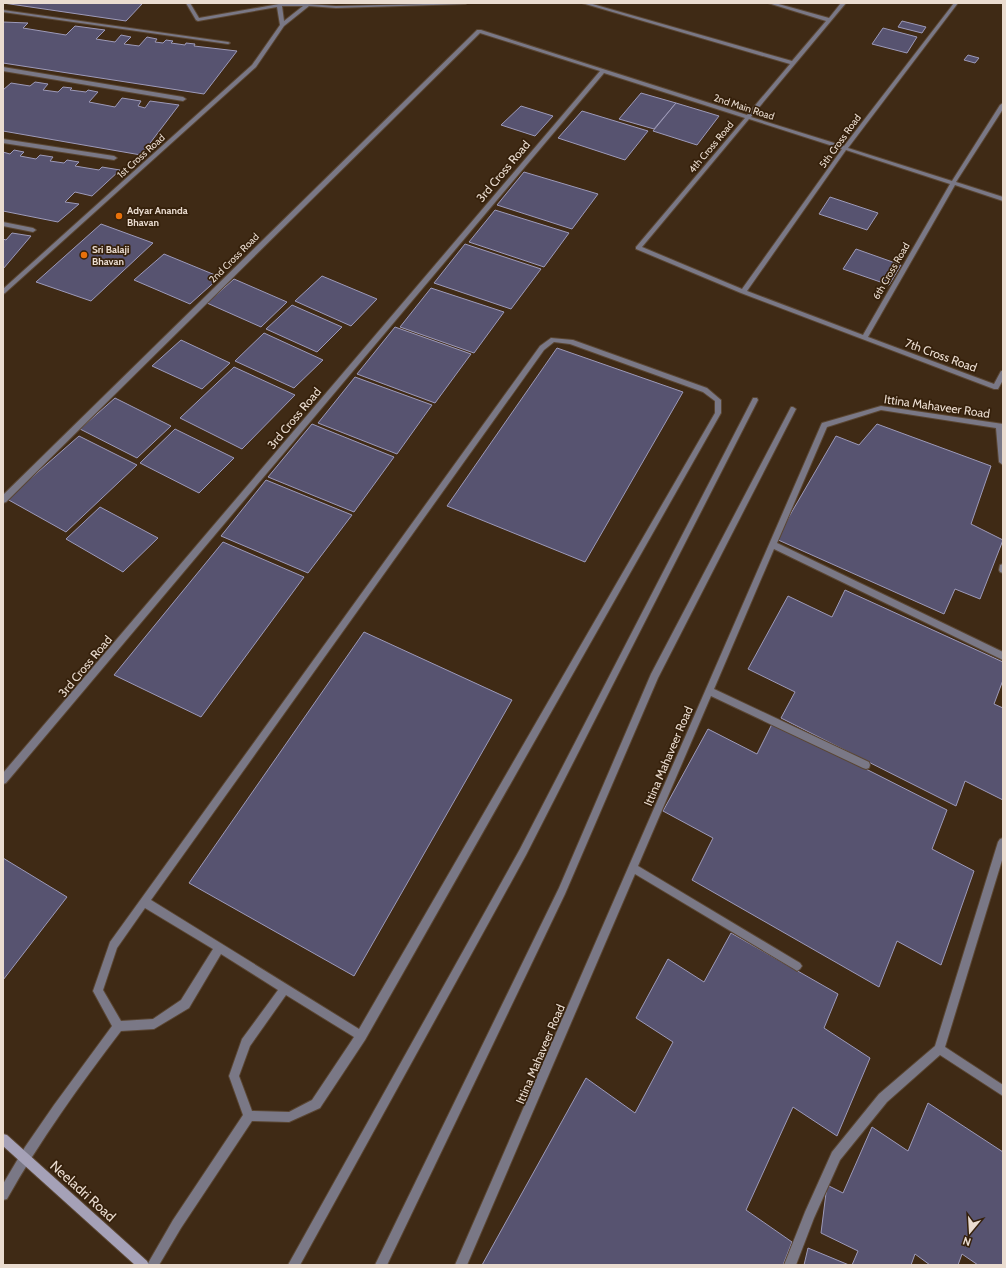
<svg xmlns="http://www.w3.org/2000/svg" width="1006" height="1268" font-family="Cabin,sans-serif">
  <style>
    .building { fill: #575370; stroke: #9d9ab9 }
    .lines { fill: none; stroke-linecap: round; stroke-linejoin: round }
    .service-casing { stroke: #5a4633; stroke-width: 2 }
    .minor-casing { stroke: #5a4633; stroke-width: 2 }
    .secondary-casing { stroke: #5a4633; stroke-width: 2 }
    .service { fill: #7a7886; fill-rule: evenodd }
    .minor { fill: #7a7886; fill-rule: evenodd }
    .secondary { fill: #a5a1b7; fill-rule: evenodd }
    .food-dot { fill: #e8710a; stroke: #35200b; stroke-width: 1.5 }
    .labels { text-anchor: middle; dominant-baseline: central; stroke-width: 3.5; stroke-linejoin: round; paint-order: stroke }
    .far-street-label { font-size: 10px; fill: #eadcd0; stroke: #35200b }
    .far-poi-label { font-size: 10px; font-weight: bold; fill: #eadcd0; stroke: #35200b; text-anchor: start }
    .street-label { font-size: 12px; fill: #eadcd0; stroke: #35200b }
    .near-street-label { font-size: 14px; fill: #eadcd0; stroke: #35200b }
  </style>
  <rect width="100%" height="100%" fill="#3f2a15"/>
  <!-- building -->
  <g class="building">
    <polygon points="3,3 136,3 142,4 126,21"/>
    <polygon points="902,21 926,27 922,33 898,27"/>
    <polygon points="3,22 28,23 23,28 66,35 75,26 105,30 96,39 115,42 121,35 131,37 124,44 139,46 147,37 157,39 155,42 163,43 166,40 173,41 171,43 185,45 186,43 195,44 194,46 237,51 204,94 3,63"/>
    <polygon points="883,28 917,37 907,53 872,44"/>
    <polygon points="968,55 979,58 975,63 964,60"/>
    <polygon points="35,82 48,84 43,90 58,92 63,87 72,88 70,90 86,92 88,90 98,92 89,102 115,107 122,98 141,101 138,106 145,108 150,101 179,105 141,155 3,131 3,90 11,83 30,86"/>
    <polygon points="641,93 676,103 654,129 619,119"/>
    <polygon points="676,103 719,116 697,145 653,131"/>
    <polygon points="521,106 553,116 535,136 501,125"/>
    <polygon points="582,111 648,131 625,160 558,138"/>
    <polygon points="14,150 24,152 20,156 36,159 40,155 53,157 50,161 64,163 67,160 79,162 75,166 99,170 102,167 120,170 92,196 75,192 65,202 79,204 58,222 3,211 3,152 10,154"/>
    <polygon points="524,172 598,194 572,229 497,205"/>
    <polygon points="830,197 878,213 867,230 819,214"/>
    <polygon points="495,210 569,233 544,267 469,242"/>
    <polygon points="101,224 153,243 91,301 36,282"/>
    <polygon points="12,233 31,236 3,269 3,239 6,240"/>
    <polygon points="465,244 541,269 511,309 434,283"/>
    <polygon points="856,249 901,265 889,285 843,269"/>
    <polygon points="164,254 220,277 190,304 134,280"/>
    <polygon points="322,276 377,299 351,326 295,301"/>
    <polygon points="234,279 287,302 261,327 207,303"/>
    <polygon points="431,288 504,312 474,353 400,327"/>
    <polygon points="292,305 342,327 317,352 266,329"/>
    <polygon points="395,327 471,354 435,403 357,374"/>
    <polygon points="264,333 323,360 294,388 235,361"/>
    <polygon points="181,340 230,363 202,389 152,366"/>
    <polygon points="557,348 683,392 585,562 447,506"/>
    <polygon points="234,367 295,395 242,449 180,418"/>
    <polygon points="355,377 432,405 397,454 318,423"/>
    <polygon points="115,398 171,426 137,458 80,429"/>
    <polygon points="312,424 394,457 354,512 268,477"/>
    <polygon points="877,424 991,466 971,524 1003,540 980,599 955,589 944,614 776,539 836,436 859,445"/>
    <polygon points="175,429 234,458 199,493 140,463"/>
    <polygon points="79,436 137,465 66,532 7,499"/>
    <polygon points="266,480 352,515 308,573 221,536"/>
    <polygon points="100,507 158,538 123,572 66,539"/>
    <polygon points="223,542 304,577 201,717 114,675"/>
    <polygon points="845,590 1003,662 1003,680 994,704 1003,708 1003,800 965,781 956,806 781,718 795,692 748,669 788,596 832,617"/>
    <polygon points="364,632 512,700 354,976 189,883"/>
    <polygon points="773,722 947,810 932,849 974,871 941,965 897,941 879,987 692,880 713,838 663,811 708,729 757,754"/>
    <polygon points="3,858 67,897 3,980"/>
    <polygon points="731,933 838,994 824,1028 870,1058 837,1136 793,1107 746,1210 792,1242 783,1265 482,1265 586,1078 635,1113 673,1042 636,1018 668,959 704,982"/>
    <polygon points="928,1103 1003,1152 1003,1265 978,1265 962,1254 958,1265 930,1265 915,1254 911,1265 852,1265 858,1251 821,1233 827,1185 843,1193 872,1127 908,1151"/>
    <polygon points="808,1248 849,1265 804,1265"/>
  </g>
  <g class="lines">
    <defs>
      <g id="service">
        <polygon points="753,398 757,398 758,400 526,855 300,1265 288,1265 520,849"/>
        <polygon points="791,407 793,407 796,409 658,678 565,894 387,1265 375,1265 559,888 651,674"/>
      </g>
      <g id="minor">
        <path d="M 186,3 L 190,3 L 199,18 L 279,4 L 308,4 L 336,6 L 467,3 L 465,4 L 336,8 L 309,6 L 284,26 L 256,67 L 5,293 L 3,294 L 3,289 L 252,65 L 280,25 L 277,7 L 198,21 L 196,20 ZM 282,6 L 303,6 L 284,21 Z"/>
        <path d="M 582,3 L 589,3 L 792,61 L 826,21 L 768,3 L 775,3 L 829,18 L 841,3 L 846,3 L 751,117 L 844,146 L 954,3 L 958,3 L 848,148 L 952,181 L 1000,105 L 1003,103 L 1003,109 L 956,182 L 1003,197 L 1003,201 L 955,185 L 868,337 L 994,384 L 1001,371 L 1003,371 L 1003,380 L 998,389 L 994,389 L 741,293 L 636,249 L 636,247 L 745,118 L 604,73 L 6,783 L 3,784 L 3,773 L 600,71 L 480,33 L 6,502 L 3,503 L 3,495 L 477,30 L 481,30 L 747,115 L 790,64 ZM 749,119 L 842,149 L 742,289 L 642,247 ZM 846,150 L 950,184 L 863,335 L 747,291 Z"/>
        <polygon points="3,10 228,42 230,43 228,44 3,12"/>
        <polygon points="3,67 183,97 186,99 183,101 3,71"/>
        <polygon points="3,139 114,156 117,158 114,160 3,143"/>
        <polygon points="3,222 33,228 36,230 33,232 3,226"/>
        <path d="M 551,338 L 573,340 L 707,388 L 721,400 L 721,413 L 365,1040 L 320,1108 L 289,1122 L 252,1121 L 181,1228 L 159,1265 L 147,1265 L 173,1220 L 243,1115 L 229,1076 L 242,1039 L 278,990 L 221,954 L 189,1008 L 154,1029 L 121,1031 C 80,1085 40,1140 7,1199 L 3,1200 L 3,1184 L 25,1147 L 54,1105 L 112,1026 L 93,991 L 110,942 L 540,346 ZM 554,342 L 570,344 L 703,392 L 715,401 L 715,413 L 359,1029 L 151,900 L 544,350 ZM 145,908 L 213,949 L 181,1000 L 153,1019 L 121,1021 L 103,990 L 117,948 ZM 286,995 L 354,1037 L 312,1100 L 289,1112 L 252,1111 L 239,1076 L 250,1046 Z"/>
        <polygon points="881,406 1003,424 1003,465 999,462 996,428 881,410 827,427 777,543 1003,652 1003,660 774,549 714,689 869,762 870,765 869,768 866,769 863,768 711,696 638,866 800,963 802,966 800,969 797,971 794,969 635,874 467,1265 455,1265 821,425 822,423"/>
        <polygon points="1003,564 1003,573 1000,572 999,570 1000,565"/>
        <polygon points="1003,838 1003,857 945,1047 1003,1085 1003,1096 940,1055 887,1102 840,1160 814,1218 796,1265 784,1265 805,1212 832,1152 879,1094 935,1046 998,842 1000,839"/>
      </g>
      <polygon id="secondary" points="3,1134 7,1135 147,1261 149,1265 135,1265 3,1146"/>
    </defs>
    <!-- service casing -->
    <use href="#service" class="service-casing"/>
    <!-- minor casing -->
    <use href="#minor" class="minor-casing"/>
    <!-- secondary casing -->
    <use href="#secondary" class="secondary-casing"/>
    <!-- service -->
    <use href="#service" class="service"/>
    <!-- minor -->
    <use href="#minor" class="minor"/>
    <!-- secondary -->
    <use href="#secondary" class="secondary"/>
  </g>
  <!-- markers -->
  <g class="food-dot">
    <circle cx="119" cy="216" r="4"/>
    <circle cx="84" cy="255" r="4"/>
  </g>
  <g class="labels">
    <!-- far-street labels -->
    <g class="far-street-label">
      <text transform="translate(744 107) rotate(18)">2nd Main Road</text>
      <text transform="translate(840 141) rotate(-54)">5th Cross Road</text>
      <text transform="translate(711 147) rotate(-50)">4th Cross Road</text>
      <text transform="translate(141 156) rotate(-42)">1st Cross Road</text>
      <text transform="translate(234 258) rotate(-45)">2nd Cross Road</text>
      <text transform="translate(891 271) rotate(-60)">6th Cross Road</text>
    </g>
    <!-- far-poi labels -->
    <g class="far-poi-label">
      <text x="127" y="210">Adyar Ananda<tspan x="127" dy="12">Bhavan</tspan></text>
      <text x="92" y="249">Sri Balaji<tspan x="92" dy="12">Bhavan</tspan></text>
    </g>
    <!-- street labels -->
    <g class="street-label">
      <text transform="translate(503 171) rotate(-50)">3rd Cross Road</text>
      <text transform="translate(941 355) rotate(20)">7th Cross Road</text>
      <text transform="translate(937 406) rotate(8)">Ittina Mahaveer Road</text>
      <text transform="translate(294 418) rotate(-50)">3rd Cross Road</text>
      <text transform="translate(85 666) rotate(-50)">3rd Cross Road</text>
      <text transform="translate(668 756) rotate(-67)">Ittina Mahaveer Road</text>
      <text transform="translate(540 1054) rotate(-67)">Ittina Mahaveer Road</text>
    </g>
    <!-- near-street labels -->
    <g class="near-street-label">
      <text transform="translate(83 1191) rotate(42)">Neeladri Road</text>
    </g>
  </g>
  <!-- border -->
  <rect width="1006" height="1268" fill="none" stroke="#eadcd0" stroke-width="8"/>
  <!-- north arrow -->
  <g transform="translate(970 1232) rotate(198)" stroke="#35200b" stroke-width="3" paint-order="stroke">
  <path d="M0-3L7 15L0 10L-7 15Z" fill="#eadcd0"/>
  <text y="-6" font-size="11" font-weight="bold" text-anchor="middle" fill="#eadcd0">N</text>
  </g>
</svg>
